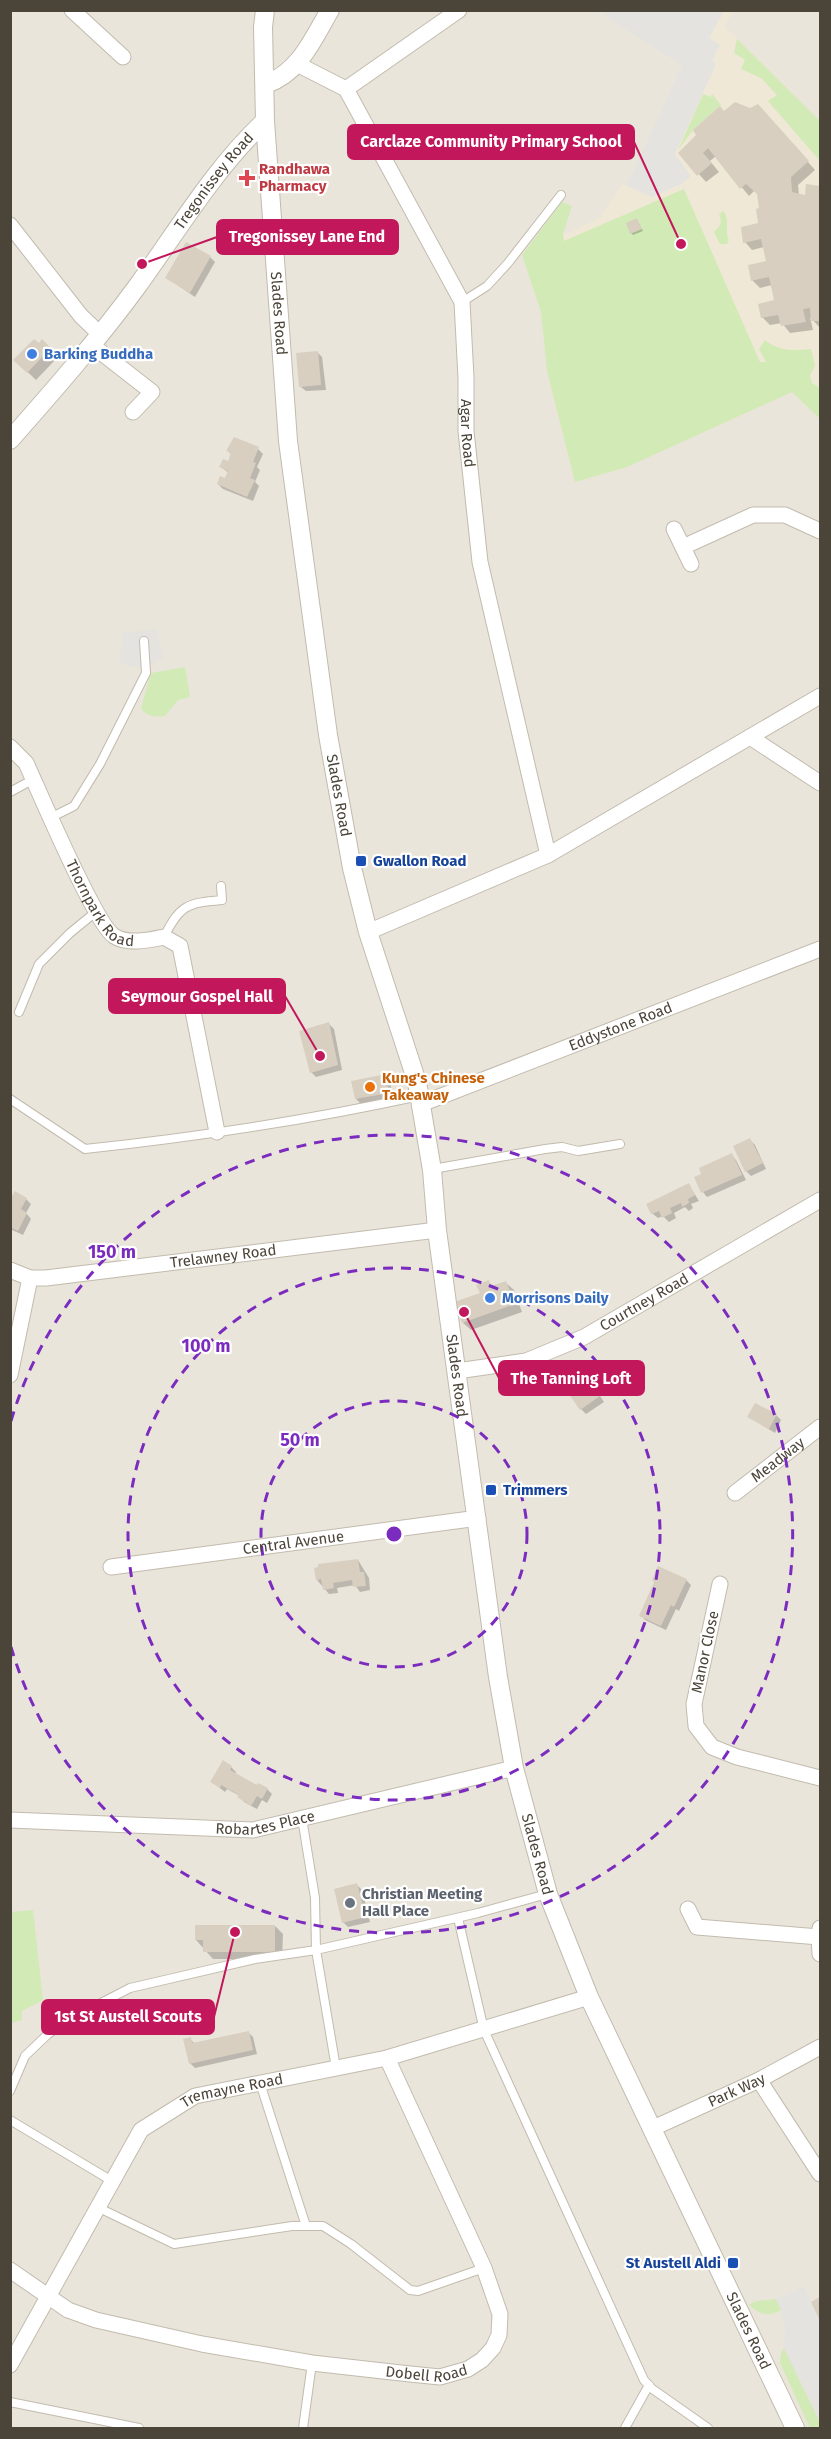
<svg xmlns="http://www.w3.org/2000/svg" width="831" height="2439" font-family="'Fira Sans',sans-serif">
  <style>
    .residential { fill: #eae5da }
    .education { fill: #efe8d6 }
    .green { fill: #d2eab5 }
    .parking { fill: #e5e3e0 }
    .shadow { fill: #0003 }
    .building { fill: #d8cfc1 }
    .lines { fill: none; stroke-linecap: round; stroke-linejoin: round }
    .service-casing { stroke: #c2bbae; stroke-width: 10 }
    .minor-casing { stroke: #c2bbae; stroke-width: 17 }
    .tertiary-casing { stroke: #c2bbae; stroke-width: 20 }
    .service { stroke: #fff; stroke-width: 8 }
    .minor { stroke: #fff; stroke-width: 15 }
    .tertiary { stroke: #fff; stroke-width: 18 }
    .ring { fill: none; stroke: #7b2cbf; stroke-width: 3; stroke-dasharray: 10 8 }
    .health-dot { fill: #e0444e; stroke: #fff; stroke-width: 2 }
    .shop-dot { fill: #3f7fe0; stroke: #fff; stroke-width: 2 }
    .transit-dot { fill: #1a4fb4; stroke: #fff; stroke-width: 2 }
    .food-dot { fill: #e8710a; stroke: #fff; stroke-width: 2 }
    .worship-dot { fill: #6b7280; stroke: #fff; stroke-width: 2 }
    .labels { text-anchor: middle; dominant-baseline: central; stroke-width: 4.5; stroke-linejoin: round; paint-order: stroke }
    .health-label { font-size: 15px; font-weight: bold; fill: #be3a42; stroke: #fff; text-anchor: start }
    .street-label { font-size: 15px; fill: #4b4439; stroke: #fff }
    .shop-label { font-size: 15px; font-weight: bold; fill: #366cbe; stroke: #fff; text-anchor: start }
    .transit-label { font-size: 15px; font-weight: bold; fill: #164399; stroke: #fff; text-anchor: start }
    .food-label { font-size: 15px; font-weight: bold; fill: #c56008; stroke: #fff; text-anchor: start }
    .worship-label { font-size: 15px; font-weight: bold; fill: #5b616d; stroke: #fff; text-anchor: start }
    .centre { fill: #7b2cbf; stroke: #fff; stroke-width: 3 }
    .ring-label { font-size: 18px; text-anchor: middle; font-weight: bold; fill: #7b2cbf; stroke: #fff; stroke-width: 4.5; stroke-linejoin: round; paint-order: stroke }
    .leader { fill: none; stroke: #c2185b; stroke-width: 2 }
    .callout-dot { fill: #c2185b; stroke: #fff; stroke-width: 2 }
    .callout { fill: #c2185b; stroke: #c2185b; stroke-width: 2 }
    .callout-label { font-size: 16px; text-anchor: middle; font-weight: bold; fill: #fff }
  </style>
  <rect width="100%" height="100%" fill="#f6f3ec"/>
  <!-- residential -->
  <rect class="residential" x="11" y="11" width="809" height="2417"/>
  <!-- education -->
  <polygon class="education" points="608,11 733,11 724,26 820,121 820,419 792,392 627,467 575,482 547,371 541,312 522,255 600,218 622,185 626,185 682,67 604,16"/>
  <!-- green -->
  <g class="green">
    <polygon points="737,39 820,121 820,161 768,101 777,95 761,78 741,69 745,60 734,53"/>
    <polygon points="703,94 711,97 712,94 721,105 693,130 678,150"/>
    <path d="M 684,189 L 760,362 L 766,362 L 759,349 L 765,340 C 778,351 794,351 811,349 L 815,366 L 810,375 L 812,383 L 820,388 L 820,419 L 792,392 L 627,467 L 575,482 L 547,371 L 541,312 L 522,255 L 562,202 L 572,206 L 563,234 L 564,241 Z"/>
    <path d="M 723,211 C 731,221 724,230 729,240 L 727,244 L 720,244 L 714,232 C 720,227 723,222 719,215 Z"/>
    <path d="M 185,667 L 190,697 L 178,700 L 165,716 C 156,717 146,717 141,708 L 151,673 Z"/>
    <polygon points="33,1910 43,2000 22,2011 22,2020 11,2023 11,1912"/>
    <path d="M 776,2299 L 781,2310 C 769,2317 760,2315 749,2305 L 756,2301 Z"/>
    <polygon points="784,2348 820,2422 820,2428 810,2428 780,2363 781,2353"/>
  </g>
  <!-- parking -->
  <g class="parking">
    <polygon points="608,11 724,11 709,38 720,45 712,61 716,64 675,154 691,176 681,184 652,197 626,186 682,66 604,16"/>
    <polygon points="157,629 163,659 151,665 130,667 119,662 123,633"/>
    <polygon points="804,2286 820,2321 820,2422 784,2348 785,2328 781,2310 776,2299"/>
  </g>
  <!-- shadow -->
  <g class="shadow">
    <polygon points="724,113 766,114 815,170 798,185 799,195 806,196 807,185 820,188 820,328 810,317 813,330 790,333 782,323 770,325 762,317 776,301 772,285 760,288 752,280 768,262 764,247 752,250 745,242 760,224 761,210 758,194 755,190 749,196 716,156 710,161 719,172 706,182 680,153"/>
    <polygon points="637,220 643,231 633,235 631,233"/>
    <polygon points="210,257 215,262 195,297 167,278"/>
    <polygon points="42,341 58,357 36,380 15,360"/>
    <polygon points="317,352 322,357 326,390 306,391 301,387"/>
    <polygon points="258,449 263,454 257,467 260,470 255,482 259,486 253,501 223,489 218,484 226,480 229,473 221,467 229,462 232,455 228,451"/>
    <polygon points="329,1024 334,1029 342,1070 316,1077 311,1072"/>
    <polygon points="385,1076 390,1081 393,1097 361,1104 356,1099"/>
    <polygon points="750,1140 755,1145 766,1169 751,1176 746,1171"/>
    <polygon points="732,1155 736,1160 746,1180 707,1197 703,1192"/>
    <polygon points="689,1185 699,1201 691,1204 693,1208 689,1211 685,1207 674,1213 676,1218 669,1222 663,1216 658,1218 653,1214 648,1205"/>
    <polygon points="26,1199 31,1204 26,1213 31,1219 23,1235 10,1229 10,1203"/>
    <polygon points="488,1282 494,1287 506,1283 514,1290 522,1312 471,1330 463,1323"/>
    <polygon points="588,1378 604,1402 586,1414 581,1409 579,1387"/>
    <polygon points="776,1415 781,1420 775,1433 749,1417"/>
    <polygon points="358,1560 369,1578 370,1590 360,1592 355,1585 337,1588 338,1593 329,1594 317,1580"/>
    <polygon points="686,1580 691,1585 679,1611 676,1609 666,1630 645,1620 641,1615 656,1582"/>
    <polygon points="231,1767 236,1772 235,1774 257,1787 267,1789 272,1794 267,1803 262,1800 257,1809 244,1802 240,1796 227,1789 225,1792 212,1782"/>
    <polygon points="357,1885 362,1890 370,1922 348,1927 343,1922"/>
    <polygon points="275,1926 283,1934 282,1959 213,1959 196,1940"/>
    <polygon points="248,2032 253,2037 257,2054 195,2068 190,2063 190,2039 195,2044"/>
  </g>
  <!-- building -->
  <g class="building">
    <polygon points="735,102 750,108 758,104 809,161 791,177 792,192 805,195 806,184 820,186 820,321 811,321 810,308 803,309 806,322 781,326 778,315 761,318 758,304 774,300 769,277 751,281 748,265 766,261 761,239 743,243 741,227 758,223 756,209 759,208 757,194 746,184 740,189 708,148 703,153 712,163 697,176 678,153 696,135 693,130 720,106 724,111"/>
    <polygon points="637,218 642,229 630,234 626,223"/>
    <polygon points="186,242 211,256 190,293 165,278"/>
    <polygon points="34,339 39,343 42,339 51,348 27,373 13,360"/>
    <polygon points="318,351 321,385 299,387 296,353"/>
    <polygon points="234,437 259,447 253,462 256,463 250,478 255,480 247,497 217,484 220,476 225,478 228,471 219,467 223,459 228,461 231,453 226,451"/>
    <polygon points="329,1022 338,1065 310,1073 299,1031"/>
    <polygon points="386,1074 389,1093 355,1099 351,1081"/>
    <polygon points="750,1138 763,1163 745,1172 733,1146"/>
    <polygon points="732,1153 742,1175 701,1193 694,1177 701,1174 699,1168"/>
    <polygon points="689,1183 695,1195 688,1199 689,1203 682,1207 681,1203 670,1208 672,1213 662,1218 659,1211 651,1214 646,1204"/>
    <polygon points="15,1191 27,1198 21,1209 27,1213 18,1231 10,1227 10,1199"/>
    <polygon points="489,1280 491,1286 506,1281 515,1304 462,1323 454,1302 480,1293 476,1285"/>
    <polygon points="584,1372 600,1396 580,1410 568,1393 577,1387 572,1379"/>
    <polygon points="755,1403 777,1414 769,1429 747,1417"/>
    <polygon points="358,1559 360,1572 364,1572 366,1586 353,1587 352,1580 333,1583 334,1588 323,1590 321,1579 316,1580 314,1568 318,1567 318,1564"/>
    <polygon points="658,1566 687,1579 674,1607 671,1605 661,1626 639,1616 654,1582 652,1580"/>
    <polygon points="223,1760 232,1766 230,1770 257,1785 258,1783 268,1788 262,1799 257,1796 251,1806 237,1797 239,1795 221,1785 220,1788 210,1782"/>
    <polygon points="357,1883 366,1917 342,1923 334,1889"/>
    <polygon points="195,1925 275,1925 275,1952 203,1952 203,1940 195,1940"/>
    <polygon points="249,2031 253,2050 189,2064 183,2039 191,2037 192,2043"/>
    <polygon points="820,2297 820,2321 811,2302"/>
  </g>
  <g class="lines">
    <defs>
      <g id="service">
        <polyline points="462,302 487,286 508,263 561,195"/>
        <polyline points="10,792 34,779"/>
        <polyline points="52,817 74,806 100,764 146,673 144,641"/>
        <path d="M 164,937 C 180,905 187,903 222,900 L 221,886"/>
        <polyline points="19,1012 39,964 70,933 97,911"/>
        <path d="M 10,1099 L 85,1149 C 197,1137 309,1120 419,1096"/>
        <polyline points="433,1169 545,1149 562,1147 578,1151 620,1144"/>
        <polyline points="458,1918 484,2030 644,2380 651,2388 708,2428"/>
        <polyline points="336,2068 316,1950 478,1913 547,1894"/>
        <polyline points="260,2083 306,2226"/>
        <polyline points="10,2091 25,2056 48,2034 74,2017 130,1988 255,1959 316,1950 315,1898 302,1818"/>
        <polyline points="10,2120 112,2181"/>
        <polyline points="97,2207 174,2244 292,2226 323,2226 351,2244 410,2290 418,2291 484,2268"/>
        <polyline points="10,2402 139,2428"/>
        <polyline points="303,2428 312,2363"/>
        <polyline points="625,2428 649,2385"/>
      </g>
      <g id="minor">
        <polyline points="72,10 123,57"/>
        <path id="s1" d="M 297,64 L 346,89 L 462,302 L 466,378 L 466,431 L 480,562 L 548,855"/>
        <polyline points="346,89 459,10"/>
        <polyline points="10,225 81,316 101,335"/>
        <polyline points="93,346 152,392 133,412"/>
        <polyline points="674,529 691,564"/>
        <polyline points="683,547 753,515 785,515 820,531"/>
        <polyline points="750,737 820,783"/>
        <path id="s2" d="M 10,747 L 26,763 C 39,791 95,924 114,936 C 128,945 149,940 164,937 L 180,946 L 217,1132"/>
        <polyline points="368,932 548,855 820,696"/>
        <path id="s3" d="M 421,1104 L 820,949"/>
        <path id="s4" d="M 10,1270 L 30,1278 L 46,1278 L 437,1230"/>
        <path id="s5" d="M 457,1371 L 526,1361 L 584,1337 L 820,1200"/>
        <polyline points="10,1375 30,1278"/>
        <path id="s6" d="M 735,1493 L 820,1427"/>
        <path id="s7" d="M 111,1567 L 478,1518"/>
        <polyline points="720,1584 694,1704 696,1726 712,1747 737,1757 820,1778"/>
        <path id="s8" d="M 10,1820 L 253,1830 L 514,1768"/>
        <polyline points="688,1909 697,1927 819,1937"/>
        <polyline points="820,1928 819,1937 820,1954"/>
        <polyline points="759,2080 820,2174"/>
        <path id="s9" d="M 651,2129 L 759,2080 L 820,2047"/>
        <path id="s10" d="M 10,2270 L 68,2310 L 96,2320 L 202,2344 L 312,2363 L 410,2374 L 440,2377 L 468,2369 L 482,2360 L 493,2348 L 499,2335 L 500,2314 L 484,2268 L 387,2058"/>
        <path id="s11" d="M 10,2365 L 141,2130 L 195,2096 L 387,2058 L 589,1997"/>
      </g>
      <g id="tertiary">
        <path id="s12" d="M 265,10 L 263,27 L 265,121 L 288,441 L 328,735 L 352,868 L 368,932 L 417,1082 L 432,1170 L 437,1230 L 498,1677 L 514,1768 L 548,1894 L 589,1997 L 795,2428"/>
        <path d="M 266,84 C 299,73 313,39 330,10"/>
        <path id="s13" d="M 10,440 C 54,390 97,341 136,288 C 176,233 216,166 265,121"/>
      </g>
    </defs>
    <!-- service casing -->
    <use href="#service" class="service-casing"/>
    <!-- minor casing -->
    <use href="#minor" class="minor-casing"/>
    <!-- tertiary casing -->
    <use href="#tertiary" class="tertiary-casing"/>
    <!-- service -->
    <use href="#service" class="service"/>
    <!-- minor -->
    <use href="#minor" class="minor"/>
    <!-- tertiary -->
    <use href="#tertiary" class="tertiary"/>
  </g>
  <!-- distance rings -->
  <g class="ring">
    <circle cx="394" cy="1534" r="133"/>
    <circle cx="394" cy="1534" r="266"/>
    <path d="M11 1421A399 399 0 1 1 11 1647"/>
  </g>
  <!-- markers -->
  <path class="health-dot" d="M244 169h6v6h6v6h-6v6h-6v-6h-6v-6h6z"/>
  <g class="shop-dot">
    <circle cx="32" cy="354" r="6"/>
    <circle cx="490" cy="1298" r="6"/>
  </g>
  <g class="transit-dot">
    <rect x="355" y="855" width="12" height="12" rx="3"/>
    <rect x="485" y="1484" width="12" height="12" rx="3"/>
    <rect x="727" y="2257" width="12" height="12" rx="3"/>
  </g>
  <circle class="food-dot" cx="370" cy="1087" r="6"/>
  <circle class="worship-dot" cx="350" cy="1903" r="6"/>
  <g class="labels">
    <!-- health labels -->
    <g class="health-label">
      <text x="259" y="169">Randhawa<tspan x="259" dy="17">Pharmacy</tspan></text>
    </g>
    <!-- street labels -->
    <g class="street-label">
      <text stroke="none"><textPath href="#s13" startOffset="330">Tregonissey Road</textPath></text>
      <text stroke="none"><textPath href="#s12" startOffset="304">Slades Road</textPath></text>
      <text stroke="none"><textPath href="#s1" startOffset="429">Agar Road</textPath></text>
      <text stroke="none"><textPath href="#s12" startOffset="790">Slades Road</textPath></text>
      <text stroke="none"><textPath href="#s2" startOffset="184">Thornpark Road</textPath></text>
      <text stroke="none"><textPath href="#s3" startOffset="214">Eddystone Road</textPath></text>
      <text stroke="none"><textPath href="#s4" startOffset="216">Trelawney Road</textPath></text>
      <text stroke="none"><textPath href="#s5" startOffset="202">Courtney Road</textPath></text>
      <text stroke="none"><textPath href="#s12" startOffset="1384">Slades Road</textPath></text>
      <text stroke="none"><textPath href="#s6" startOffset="54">Meadway</textPath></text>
      <text stroke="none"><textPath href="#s7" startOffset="184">Central Avenue</textPath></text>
      <text transform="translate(705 1652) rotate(-78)">Manor Close</text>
      <text stroke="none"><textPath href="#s8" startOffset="256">Robartes Place</textPath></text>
      <text stroke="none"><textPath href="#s12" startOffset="1870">Slades Road</textPath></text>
      <text stroke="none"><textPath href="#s9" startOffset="94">Park Way</textPath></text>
      <text stroke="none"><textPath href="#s11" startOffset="370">Tremayne Road</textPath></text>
      <text stroke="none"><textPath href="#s12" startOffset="2392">Slades Road</textPath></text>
      <text stroke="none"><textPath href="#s10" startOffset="436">Dobell Road</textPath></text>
    </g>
    <!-- shop labels -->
    <g class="shop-label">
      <text x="44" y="354">Barking Buddha</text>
      <text x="502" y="1298">Morrisons Daily</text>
    </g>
    <!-- transit labels -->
    <g class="transit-label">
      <text x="373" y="861">Gwallon Road</text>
      <text x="503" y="1490">Trimmers</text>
      <text x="721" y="2263" text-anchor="end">St Austell Aldi</text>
    </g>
    <!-- food labels -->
    <g class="food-label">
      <text x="382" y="1078">Kung's Chinese<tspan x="382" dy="17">Takeaway</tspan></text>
    </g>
    <!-- worship labels -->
    <g class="worship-label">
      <text x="362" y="1894">Christian Meeting<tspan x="362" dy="17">Hall Place</tspan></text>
    </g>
  </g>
  <circle cx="394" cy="1534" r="9" class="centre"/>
  <g class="ring-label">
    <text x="112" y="1258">150 m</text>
    <text x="206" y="1352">100 m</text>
    <text x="300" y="1446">50 m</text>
  </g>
  <!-- callouts -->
  <path class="leader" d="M681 244L634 142M142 264L217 237M320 1056L285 996M464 1312L499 1378M235 1932L214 2017"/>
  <g class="callout-dot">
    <circle cx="681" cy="244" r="6"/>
    <circle cx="142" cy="264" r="6"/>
    <circle cx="320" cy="1056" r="6"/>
    <circle cx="464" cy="1312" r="6"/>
    <circle cx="235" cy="1932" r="6"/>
  </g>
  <g class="callout">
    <rect x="348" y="125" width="286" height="34" rx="6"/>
    <rect x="217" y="220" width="181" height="34" rx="6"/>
    <rect x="109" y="979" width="176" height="34" rx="6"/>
    <rect x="499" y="1361" width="145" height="34" rx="6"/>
    <rect x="42" y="2000" width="172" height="34" rx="6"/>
  </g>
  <g class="callout-label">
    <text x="491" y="147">Carclaze Community Primary School</text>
    <text x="307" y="242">Tregonissey Lane End</text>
    <text x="197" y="1002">Seymour Gospel Hall</text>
    <text x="571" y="1384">The Tanning Loft</text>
    <text x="128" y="2022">1st St Austell Scouts</text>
  </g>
  <!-- border -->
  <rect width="831" height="2439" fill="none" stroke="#4b4439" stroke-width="24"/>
</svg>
